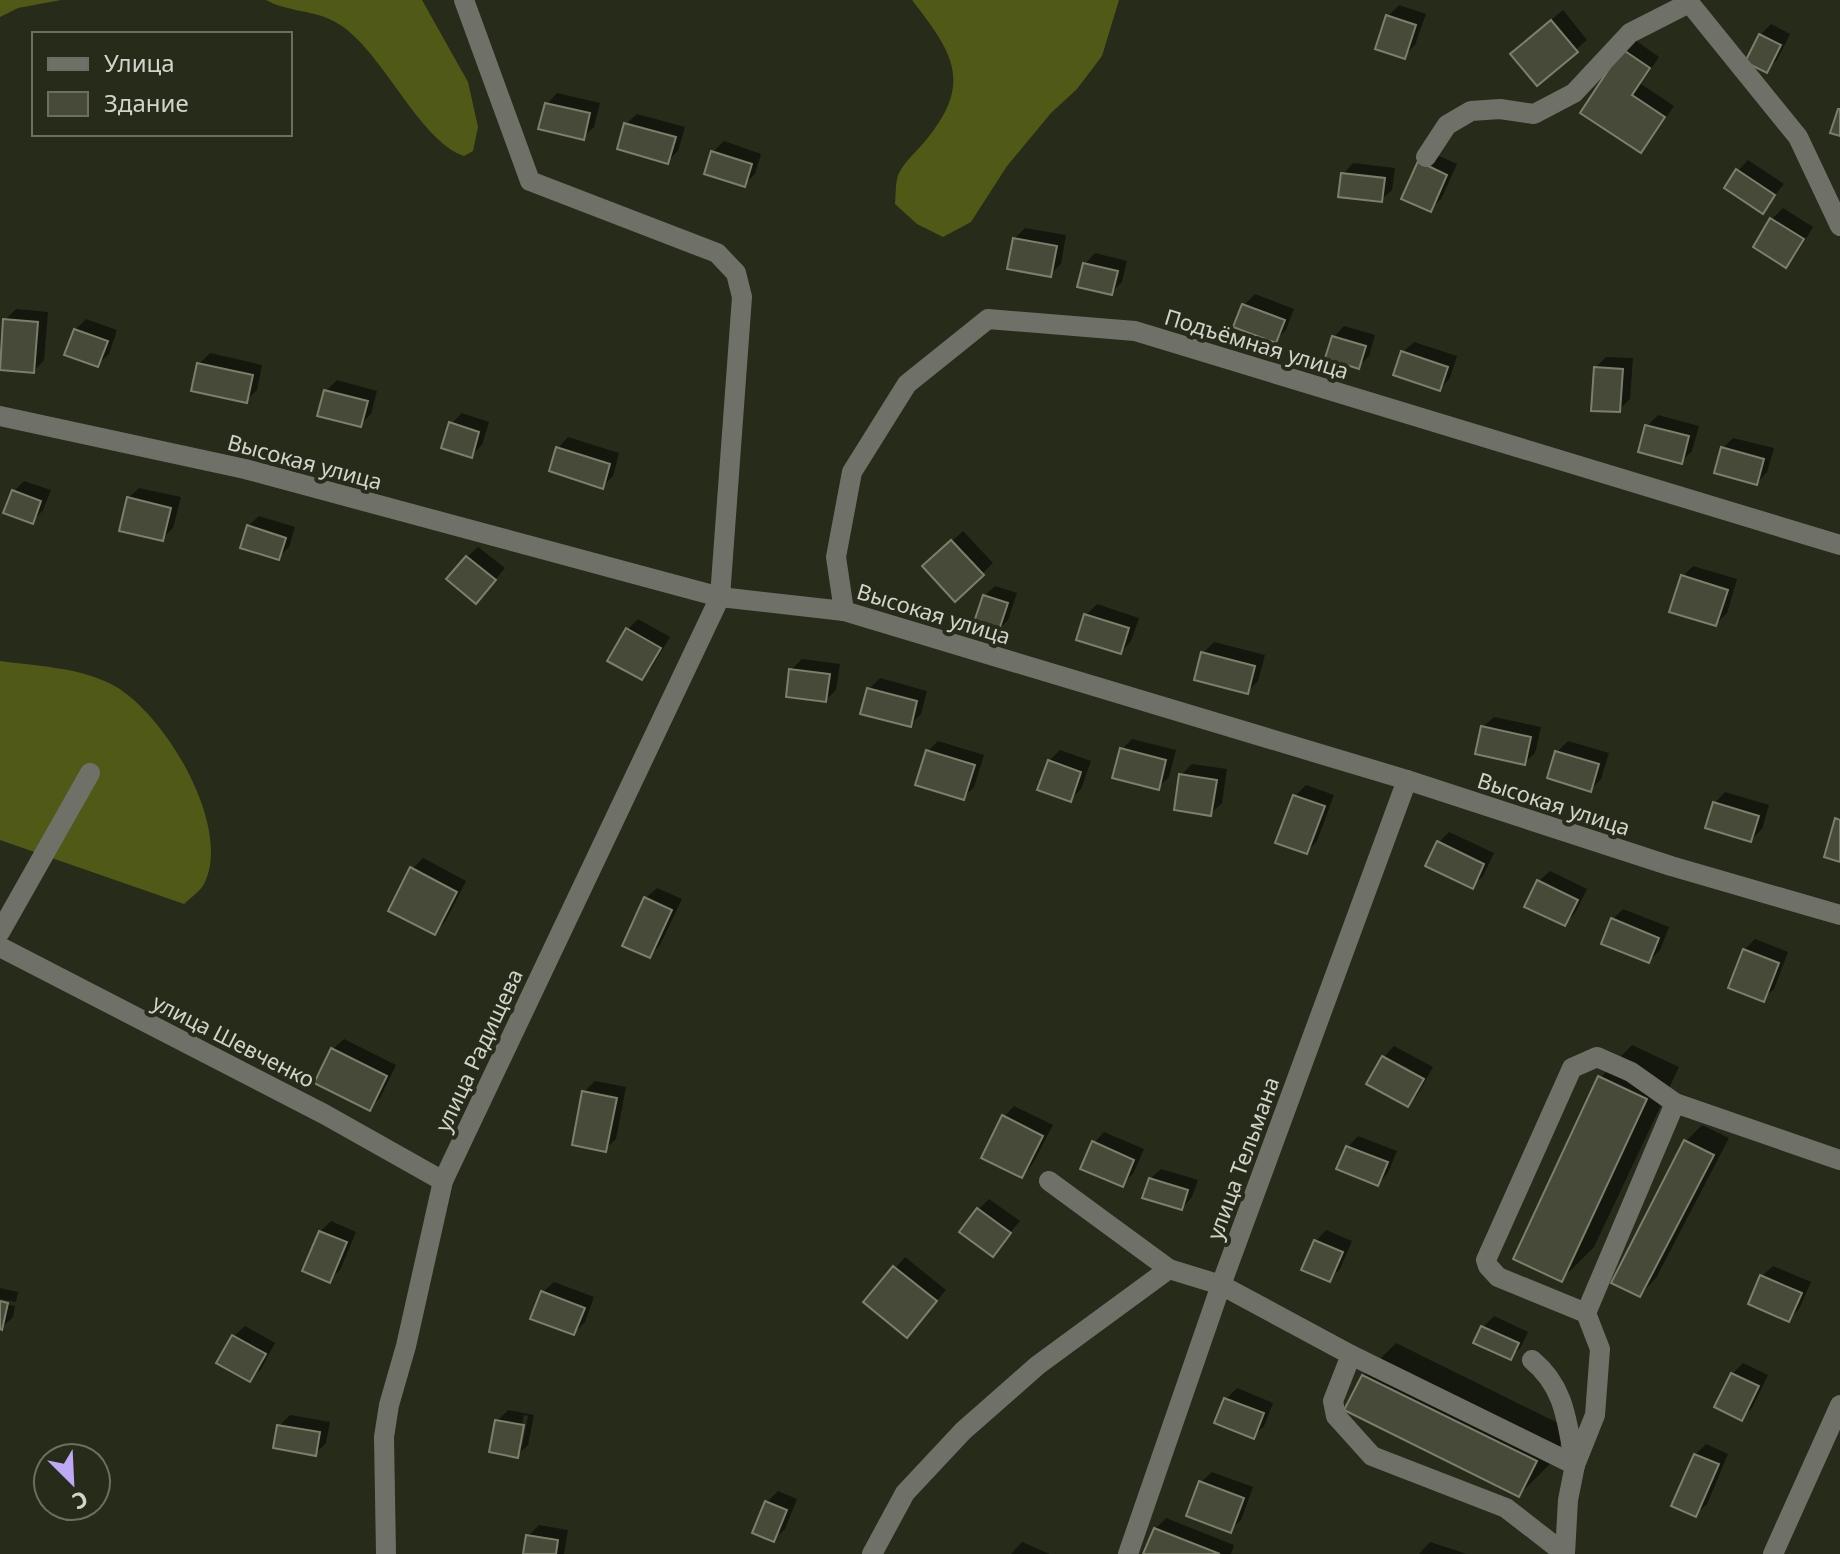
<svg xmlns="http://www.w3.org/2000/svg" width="1840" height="1554" font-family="'Noto Sans',sans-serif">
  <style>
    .forest { fill: #505916 }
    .shadow { fill: #0007; fill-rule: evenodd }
    .building { fill: #474a38; stroke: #7b7f6b; stroke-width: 2 }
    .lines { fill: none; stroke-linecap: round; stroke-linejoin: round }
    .minor { stroke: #6f7168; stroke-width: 20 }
    .labels { text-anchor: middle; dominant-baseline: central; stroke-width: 8; stroke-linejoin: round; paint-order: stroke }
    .street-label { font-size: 22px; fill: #d2d4ca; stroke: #272b1a }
  </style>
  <rect width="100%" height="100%" fill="#272b1a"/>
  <!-- forest -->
  <g class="forest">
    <polygon points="0,0 61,0 18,8 0,17"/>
    <path d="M 266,0 L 422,0 L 468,82 L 478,127 L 473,151 L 464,156 C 418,140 382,49 337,23 C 316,10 287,12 266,0 Z"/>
    <path d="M 912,0 L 1119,0 L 1102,56 L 1077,89 L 1051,113 L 1007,166 L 971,222 L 943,237 L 917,224 L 895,204 C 896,195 895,181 899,173 C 905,161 918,150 926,140 C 974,82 952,52 912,0 Z"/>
    <path d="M 0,661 C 36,666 76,667 109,683 C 162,708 232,824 205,882 C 202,890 190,898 184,904 L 0,840 Z"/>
  </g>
  <!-- shadow -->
  <g class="shadow">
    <polygon points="1399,5 1426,14 1415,45 1404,56 1388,16"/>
    <polygon points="1563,10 1587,40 1537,83 1523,43"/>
    <polygon points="1771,24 1790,34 1777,60 1766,70 1760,35"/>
    <polygon points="1635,40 1659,57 1641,84 1674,106 1651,140 1640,151 1624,51"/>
    <polygon points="557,93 600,103 594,127 583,137 547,104"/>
    <polygon points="637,114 685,127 678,151 668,161 626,124"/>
    <polygon points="724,141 761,154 755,174 744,184 713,152"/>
    <polygon points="1430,152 1457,164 1441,199 1430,210 1403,198"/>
    <polygon points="1748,160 1784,184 1762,211 1738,171"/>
    <polygon points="1353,163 1395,168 1392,190 1381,200 1343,174"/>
    <polygon points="1783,208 1813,227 1796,255 1786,265 1755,246 1772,219"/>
    <polygon points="1025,228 1066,235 1061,264 1050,275 1015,238"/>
    <polygon points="1095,253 1127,261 1122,282 1111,293 1085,264"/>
    <polygon points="1255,294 1294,309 1286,330 1275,340 1244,305"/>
    <polygon points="16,309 48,312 44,360 34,371 5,320"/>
    <polygon points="86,319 117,330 109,354 98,364 75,330"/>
    <polygon points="1344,326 1375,335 1369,356 1358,367 1334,337"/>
    <polygon points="1414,342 1457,356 1450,378 1440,389 1403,352"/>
    <polygon points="210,353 262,365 257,390 246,401 199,364"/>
    <polygon points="1606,357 1633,358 1630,399 1619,410 1596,367"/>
    <polygon points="337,380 377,391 371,414 360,425 326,391"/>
    <polygon points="462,413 489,422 482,445 471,456 451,424"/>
    <polygon points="1658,415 1699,426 1692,451 1681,462 1647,426"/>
    <polygon points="568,437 619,453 613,476 603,486 558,448"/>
    <polygon points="1733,438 1774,448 1767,472 1757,483 1723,448"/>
    <polygon points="24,481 51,490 43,510 33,521 13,492"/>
    <polygon points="139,488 181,497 173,528 162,539 128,498"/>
    <polygon points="259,516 295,527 289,547 278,558 248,526"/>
    <polygon points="963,531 993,563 982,574 936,556"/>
    <polygon points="478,547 505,568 487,590 467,557"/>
    <polygon points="1693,566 1737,579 1727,613 1716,624 1683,576"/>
    <polygon points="995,586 1017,593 1008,620 997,631 984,596"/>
    <polygon points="1097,604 1139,618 1131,641 1121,652 1086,615"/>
    <polygon points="638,619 670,637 652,667 641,678 628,629"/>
    <polygon points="1214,642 1265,655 1258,681 1247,692 1203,653"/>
    <polygon points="802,659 840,664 836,690 826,700 791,670"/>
    <polygon points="880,678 927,691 921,714 910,725 869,689"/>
    <polygon points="1494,717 1541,727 1535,753 1524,763 1483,727"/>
    <polygon points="1132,739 1176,750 1169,777 1158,788 1122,749"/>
    <polygon points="938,741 984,755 974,787 963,798 928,751"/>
    <polygon points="1568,741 1609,753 1601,779 1590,790 1557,752"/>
    <polygon points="1060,750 1091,761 1081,789 1070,800 1049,761"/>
    <polygon points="1192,764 1227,769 1222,803 1211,813 1181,775"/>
    <polygon points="1306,785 1334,795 1317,841 1307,852 1295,796"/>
    <polygon points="1725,792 1769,805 1762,829 1751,840 1715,803"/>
    <polygon points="1449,832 1494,853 1483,876 1472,886 1439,842"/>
    <polygon points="423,858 466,881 445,922 434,933 412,869"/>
    <polygon points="1550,871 1587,889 1575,913 1565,924 1539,881"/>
    <polygon points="657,888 682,899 660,945 650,956 646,898"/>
    <polygon points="1623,909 1669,927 1660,950 1649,961 1612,920"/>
    <polygon points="1755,939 1788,952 1774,989 1763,999 1744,950"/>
    <polygon points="344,1039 396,1065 380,1098 369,1109 333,1049"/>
    <polygon points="1632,1045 1679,1067 1594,1247 1561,1280 1600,1078"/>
    <polygon points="1394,1046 1433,1067 1418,1094 1408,1105 1369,1083 1384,1057"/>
    <polygon points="595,1081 626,1087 616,1139 605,1149 584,1092"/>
    <polygon points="1014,1106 1053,1125 1032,1165 1022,1176 1004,1117"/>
    <polygon points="1702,1125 1729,1138 1656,1278 1640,1295 1686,1141"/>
    <polygon points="1104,1132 1144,1149 1133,1174 1123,1184 1094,1143"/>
    <polygon points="1358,1136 1397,1151 1388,1173 1378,1184 1348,1147"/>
    <polygon points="1161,1169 1198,1180 1192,1197 1182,1208 1150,1179"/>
    <polygon points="989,1199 1020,1221 992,1254 979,1209"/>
    <polygon points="331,1221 356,1232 340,1270 329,1280 320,1232"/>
    <polygon points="1326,1230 1352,1241 1340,1269 1329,1280 1316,1241"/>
    <polygon points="905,1257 946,1290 917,1324 866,1302"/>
    <polygon points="1773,1266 1811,1282 1799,1309 1789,1319 1762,1276"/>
    <polygon points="554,1282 594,1297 585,1322 574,1333 543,1292"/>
    <polygon points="0,1288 18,1292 16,1302 0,1299"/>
    <polygon points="0,1303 15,1306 13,1317 2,1327"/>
    <polygon points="1494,1316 1528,1332 1521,1347 1510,1358 1483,1327"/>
    <polygon points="245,1326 275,1343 261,1369 250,1380 234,1336"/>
    <polygon points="1396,1343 1568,1428 1552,1462 1519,1495 1363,1376"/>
    <polygon points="1743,1363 1768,1375 1752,1408 1742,1418 1732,1374"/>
    <polygon points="1237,1388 1273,1403 1264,1426 1253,1436 1226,1399"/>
    <path d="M 508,1410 L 534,1415 L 528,1445 L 517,1455 L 497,1421 ZM 524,1415 L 528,1416 L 522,1446 L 518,1446 Z"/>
    <polygon points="290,1415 330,1422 326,1443 315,1454 279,1426"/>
    <polygon points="1706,1444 1728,1454 1707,1504 1696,1514 1695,1455"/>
    <polygon points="1212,1472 1253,1487 1241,1520 1230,1530 1201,1482"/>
    <polygon points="778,1491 797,1499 785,1529 774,1540 767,1502"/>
    <polygon points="1166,1518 1234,1545 1231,1554 1145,1554 1155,1529"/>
    <polygon points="539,1525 568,1530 564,1554 525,1554 528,1536"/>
    <polygon points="1022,1542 1050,1554 1011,1554"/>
    <polygon points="1430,1542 1467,1554 1419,1554"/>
  </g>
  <!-- building -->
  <g class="building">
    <polygon points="1386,15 1416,25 1405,59 1375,49"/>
    <polygon points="1551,20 1578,52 1537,86 1510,54"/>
    <polygon points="1759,34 1781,45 1767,73 1745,62"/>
    <polygon points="1622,49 1650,68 1632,95 1665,117 1641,153 1580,113"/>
    <polygon points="545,103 590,113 584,140 538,129"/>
    <polygon points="1838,109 1840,109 1840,136 1830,133"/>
    <polygon points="624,123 676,137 668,164 617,149"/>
    <polygon points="711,151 752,164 745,187 704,174"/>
    <polygon points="1418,161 1447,175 1431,212 1401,199"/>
    <polygon points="1736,169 1775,195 1763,214 1724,188"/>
    <polygon points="1341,173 1385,178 1382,202 1338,197"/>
    <polygon points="1770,218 1804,239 1786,268 1753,247"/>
    <polygon points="1013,238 1057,246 1051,277 1007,269"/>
    <polygon points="1083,263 1118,271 1112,295 1077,287"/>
    <polygon points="1242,304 1285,320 1276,343 1233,327"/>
    <polygon points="3,319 38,322 34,373 0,370"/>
    <polygon points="74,329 108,341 98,367 64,355"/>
    <polygon points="1332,336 1366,346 1359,369 1325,358"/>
    <polygon points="1401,351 1448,367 1440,391 1393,375"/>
    <polygon points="197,363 253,375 247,403 191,391"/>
    <polygon points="1594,367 1623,369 1620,412 1591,411"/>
    <polygon points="324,390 368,401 361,427 317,416"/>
    <polygon points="449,422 479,432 472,458 441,448"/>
    <polygon points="1645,425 1689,436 1682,464 1638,452"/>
    <polygon points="556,447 610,464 603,489 549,471"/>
    <polygon points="1721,447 1764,459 1757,485 1714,473"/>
    <polygon points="12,490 41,501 33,524 3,513"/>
    <polygon points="127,497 171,508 163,541 119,531"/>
    <polygon points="247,525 286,538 279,560 240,548"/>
    <polygon points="951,540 984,575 955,602 922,566"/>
    <polygon points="466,556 496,580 476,604 446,579"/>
    <polygon points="1681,575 1728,590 1716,626 1669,612"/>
    <polygon points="983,595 1008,603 998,633 973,625"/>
    <polygon points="1084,614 1129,628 1121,654 1076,640"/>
    <polygon points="626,628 661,648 642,680 607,661"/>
    <polygon points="1201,652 1255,666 1248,694 1194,680"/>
    <polygon points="789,669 830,674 826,702 786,697"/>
    <polygon points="867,688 917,701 911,727 860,714"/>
    <polygon points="1481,726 1531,737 1525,765 1475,754"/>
    <polygon points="1120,748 1166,760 1159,790 1112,778"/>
    <polygon points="926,750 975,765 964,800 915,785"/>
    <polygon points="1555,751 1599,764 1591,792 1547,778"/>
    <polygon points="1048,760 1081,772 1071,802 1037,790"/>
    <polygon points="1179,774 1217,780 1211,816 1174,810"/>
    <polygon points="1293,795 1325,806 1307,854 1275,843"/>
    <polygon points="1713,802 1759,816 1751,842 1705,828"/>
    <polygon points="1835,818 1840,820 1840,862 1824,857"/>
    <polygon points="1437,841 1484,864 1473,889 1425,866"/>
    <polygon points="410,867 457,892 435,935 388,911"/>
    <polygon points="1537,880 1578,900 1565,926 1524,907"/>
    <polygon points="644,897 672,910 650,958 622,946"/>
    <polygon points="1611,918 1659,938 1649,963 1601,944"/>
    <polygon points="1743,949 1779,963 1764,1002 1728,988"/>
    <polygon points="331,1048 387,1076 370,1111 314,1083"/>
    <polygon points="1382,1056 1424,1079 1408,1107 1366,1084"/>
    <polygon points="1598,1076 1647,1099 1562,1282 1513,1259"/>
    <polygon points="582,1091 617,1098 606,1152 572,1145"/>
    <polygon points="1002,1115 1043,1136 1022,1178 981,1158"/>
    <polygon points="1684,1140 1714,1155 1640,1297 1611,1283"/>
    <polygon points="1092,1141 1134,1160 1123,1187 1080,1169"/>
    <polygon points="1346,1146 1388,1162 1378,1186 1336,1169"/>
    <polygon points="1149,1178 1188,1190 1182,1210 1142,1198"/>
    <polygon points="977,1208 1011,1233 993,1257 959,1232"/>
    <polygon points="319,1231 347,1242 330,1283 302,1271"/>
    <polygon points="1314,1240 1343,1252 1330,1282 1301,1270"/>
    <polygon points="893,1266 937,1301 907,1338 863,1302"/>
    <polygon points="1760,1275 1802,1293 1789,1322 1748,1304"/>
    <polygon points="541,1291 585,1308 574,1335 530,1319"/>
    <polygon points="0,1301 8,1303 2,1330 0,1329"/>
    <polygon points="1481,1326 1519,1343 1511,1360 1473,1343"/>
    <polygon points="232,1335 266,1354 250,1382 216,1363"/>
    <polygon points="1731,1373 1759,1386 1742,1421 1714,1407"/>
    <polygon points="1362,1375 1537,1461 1519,1497 1344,1410"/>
    <polygon points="1224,1398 1264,1413 1254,1439 1214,1423"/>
    <polygon points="495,1420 524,1425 518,1458 489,1452"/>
    <polygon points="277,1425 320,1432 316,1456 273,1448"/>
    <polygon points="1694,1454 1719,1464 1696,1517 1671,1506"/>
    <polygon points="1199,1481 1244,1498 1231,1533 1186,1516"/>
    <polygon points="765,1501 787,1510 774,1542 752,1533"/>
    <polygon points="1154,1528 1220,1554 1143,1554"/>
    <polygon points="526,1535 558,1540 556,1554 523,1554"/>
  </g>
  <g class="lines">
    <!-- minor -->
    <g class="minor">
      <polyline points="1687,0 1798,137 1840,226"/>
      <polyline points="1426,157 1447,125 1471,111 1500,109 1534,114 1574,93 1630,33 1689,3"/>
      <polyline points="0,416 245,469 720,597 844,611 1407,780 1671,866 1840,915"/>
      <polyline points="844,611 836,557 852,472 907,384 988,319 1135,331 1840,545"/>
      <polyline points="0,932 90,773"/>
      <polyline points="0,947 324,1114 443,1181"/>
      <polyline points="1049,1181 1169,1269 1221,1285 1351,1355 1575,1465"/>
      <polyline points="1586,1313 1675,1103"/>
      <polyline points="1351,1355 1333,1401 1336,1416 1372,1456 1506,1508 1564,1553"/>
      <path d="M 1532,1360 C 1566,1388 1567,1424 1575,1465"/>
      <polyline points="386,1554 384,1437 389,1405 406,1346 443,1181 720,597 742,297 736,273 717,253 530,181 464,0"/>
      <polyline points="872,1554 905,1493 963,1431 1038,1365 1169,1269"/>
      <polyline points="1128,1554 1221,1285 1407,780"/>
      <polyline points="1565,1554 1568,1500 1575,1465 1595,1415 1600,1349 1586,1313 1498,1277 1488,1266 1486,1260 1572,1068 1597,1057 1631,1072 1675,1103 1840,1160"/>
      <polyline points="1773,1554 1840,1405"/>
    </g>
  </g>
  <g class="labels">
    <!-- street labels -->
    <g class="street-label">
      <text transform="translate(1257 343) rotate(17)">Подъёмная улица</text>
      <text transform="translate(305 461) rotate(15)">Высокая улица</text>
      <text transform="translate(934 613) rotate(17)">Высокая улица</text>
      <text transform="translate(1554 803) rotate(18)">Высокая улица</text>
      <text transform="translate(234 1040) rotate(27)">улица Шевченко</text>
      <text transform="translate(478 1050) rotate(-65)">улица Радищева</text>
      <text transform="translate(1242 1158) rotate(-70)">улица Тельмана</text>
    </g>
  </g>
  <!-- legend -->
  <rect x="32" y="32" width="260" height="104" fill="#272b1a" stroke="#6b6f60" stroke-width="2"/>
  <rect x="48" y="58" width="40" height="12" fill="#6f7168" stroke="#6b6f60" stroke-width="2"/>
  <text x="104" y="72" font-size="24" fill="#d2d4ca">Улица</text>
  <rect x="48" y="92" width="40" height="24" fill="#474a38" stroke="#6b6f60" stroke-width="2"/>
  <text x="104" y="112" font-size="24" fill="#d2d4ca">Здание</text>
  <!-- north arrow -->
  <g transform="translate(72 1482) rotate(156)"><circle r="38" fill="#272b1a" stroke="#6b6f60" stroke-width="2"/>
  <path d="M0-6L14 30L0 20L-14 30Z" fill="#bea9f4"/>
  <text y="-12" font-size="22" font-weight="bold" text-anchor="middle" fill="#d2d4ca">С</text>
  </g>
</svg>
